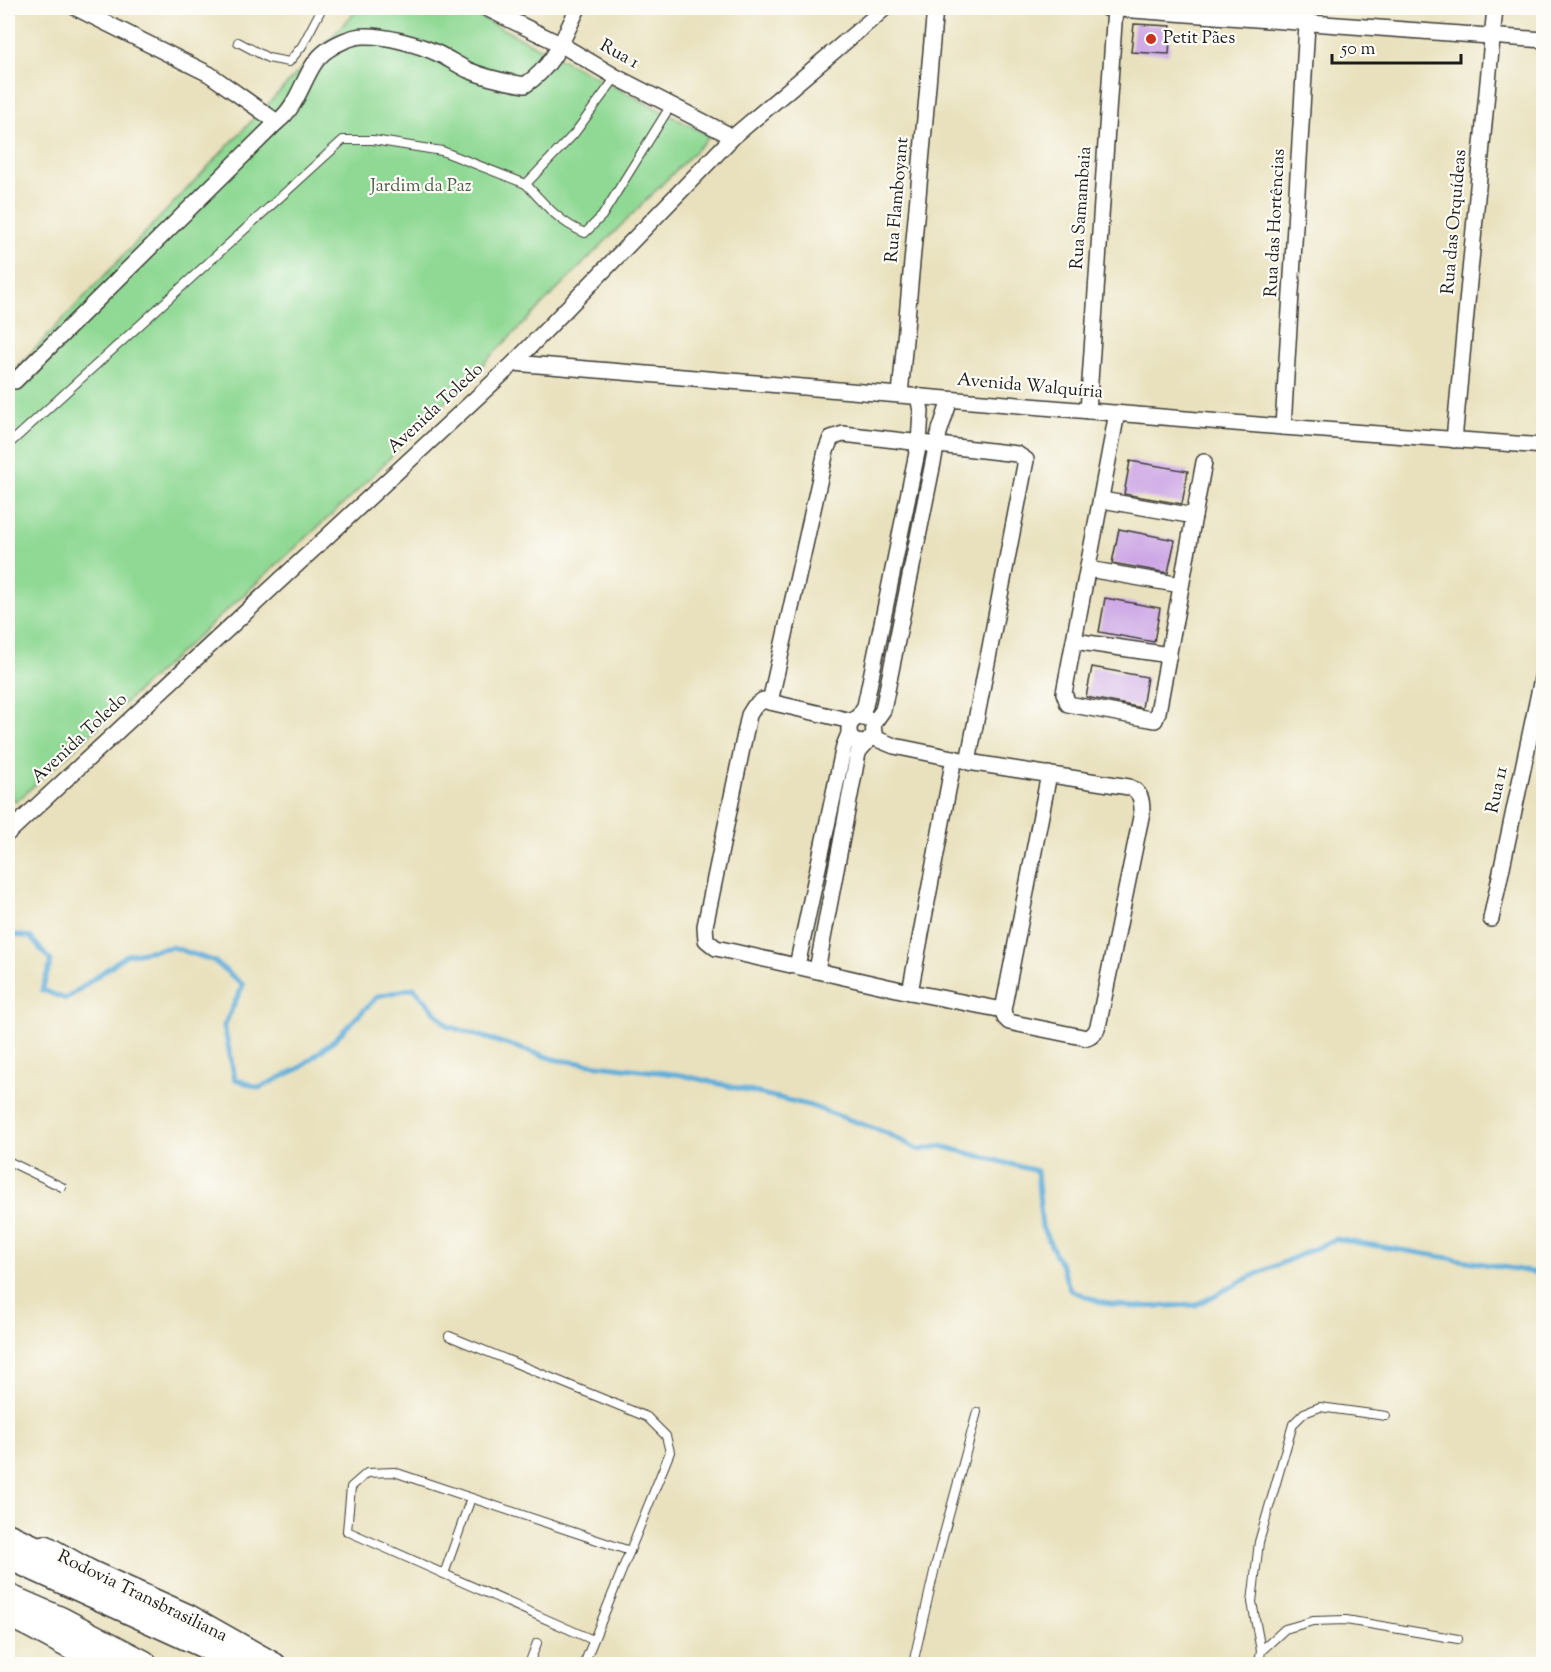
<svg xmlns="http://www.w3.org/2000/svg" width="1551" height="1672" font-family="'Sorts Mill Goudy',serif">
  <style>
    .green { fill: #90d994; stroke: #567a58; stroke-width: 1.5 }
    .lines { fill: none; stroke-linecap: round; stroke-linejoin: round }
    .stream { stroke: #5fadd9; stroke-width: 5 }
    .building { fill: #cda7e6 }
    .service-casing { stroke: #3b3a34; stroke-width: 10 }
    .minor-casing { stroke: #3b3a34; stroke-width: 18 }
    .secondary-casing { stroke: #3b3a34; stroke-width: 24 }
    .motorway-casing { stroke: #3b3a34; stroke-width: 30 }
    .service { stroke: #fff; stroke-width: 8 }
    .minor { stroke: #fff; stroke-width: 15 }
    .secondary { stroke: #fff; stroke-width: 21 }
    .motorway { stroke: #fff; stroke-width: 27 }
    .poi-dot { fill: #c8321e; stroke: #fdfcf7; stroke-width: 2 }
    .labels { text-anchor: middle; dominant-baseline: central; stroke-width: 4.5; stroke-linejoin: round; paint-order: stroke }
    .poi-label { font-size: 18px; fill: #1c1c1c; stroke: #fdfcf7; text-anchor: start }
    .street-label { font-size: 18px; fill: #1c1c1c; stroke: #fdfcf7 }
    .park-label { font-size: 18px; fill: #455e46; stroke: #fdfcf7 }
  </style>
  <rect width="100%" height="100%" fill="#fdfcf7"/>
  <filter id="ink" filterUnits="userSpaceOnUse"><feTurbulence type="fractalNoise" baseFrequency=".0167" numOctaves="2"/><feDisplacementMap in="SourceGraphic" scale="12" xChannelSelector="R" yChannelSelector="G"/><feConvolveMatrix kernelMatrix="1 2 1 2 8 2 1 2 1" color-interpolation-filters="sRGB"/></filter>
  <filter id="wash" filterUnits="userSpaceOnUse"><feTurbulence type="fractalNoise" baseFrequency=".008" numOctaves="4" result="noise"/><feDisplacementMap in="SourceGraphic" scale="24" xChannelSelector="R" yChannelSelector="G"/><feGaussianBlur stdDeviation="1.35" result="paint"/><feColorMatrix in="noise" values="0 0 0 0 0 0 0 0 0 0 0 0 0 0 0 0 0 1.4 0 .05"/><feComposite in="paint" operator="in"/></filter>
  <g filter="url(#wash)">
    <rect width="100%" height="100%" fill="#e9e1bd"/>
    <!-- green -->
    <polygon class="green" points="359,8 462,8 710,136 352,496 16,802 8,792 8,377"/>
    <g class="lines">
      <!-- stream -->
      <polyline class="stream" points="8,934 30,937 51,961 42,990 66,999 126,955 172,947 214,961 243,985 224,1026 235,1079 259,1088 300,1068 334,1040 378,996 414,988 448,1026 557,1060 682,1075 808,1105 884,1132 920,1150 941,1146 1037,1171 1042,1227 1062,1267 1070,1290 1103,1303 1134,1307 1196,1305 1250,1277 1336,1239 1544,1274"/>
    </g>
    <g id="blocks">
      <!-- building -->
      <g class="building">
        <polygon points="1134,24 1171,26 1169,54 1131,52"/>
        <polygon points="1130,461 1188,471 1182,504 1124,494"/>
        <polygon points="1119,529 1175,540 1168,573 1112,563"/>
        <polygon points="1105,598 1160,608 1154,642 1099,632"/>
        <polygon points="1092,667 1147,677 1142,708 1086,697"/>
      </g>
    </g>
  </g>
  <g filter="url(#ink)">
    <use href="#blocks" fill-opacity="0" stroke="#3b3a34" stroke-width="1.5"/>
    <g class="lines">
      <defs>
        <g id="service">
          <polyline points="238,42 268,58 289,62 302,46 322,8"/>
          <path d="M 526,184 C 544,204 560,223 585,233 L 602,216 L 671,105"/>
          <polyline points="8,445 343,140 373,140 442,151 526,184 574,134 616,77"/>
          <polyline points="8,1161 62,1187"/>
          <polyline points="449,1336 647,1417 666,1436 670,1452 584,1664"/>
          <polyline points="444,1574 471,1498"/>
          <polyline points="593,1640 347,1531 351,1487 367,1473 394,1472 630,1551"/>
          <polyline points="1261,1651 1252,1602 1259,1542 1293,1424 1304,1413 1320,1407 1386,1416"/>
          <polyline points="529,1664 537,1643"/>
          <polyline points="913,1664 936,1563 977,1412"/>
          <polyline points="1259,1664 1261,1651 1285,1629 1313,1621 1346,1620 1458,1639"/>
        </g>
        <g id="minor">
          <path d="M 76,8 L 209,74 L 277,122 C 302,103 304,67 326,51 C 335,44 352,36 364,36 C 385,35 420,45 439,54 C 449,59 458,65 468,70 C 486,78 506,82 525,85 C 555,65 563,38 578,8"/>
          <polyline points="486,8 560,44 616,77 733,137"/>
          <polyline points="1106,8 1544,40"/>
          <polyline points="514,363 1283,427 1544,446"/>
          <polyline points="15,381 277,122"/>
          <polyline points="900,395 935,8"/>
          <polyline points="1088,411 1115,8"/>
          <polyline points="1117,413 1064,693 1068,704 1155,720 1158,712 1204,462"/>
          <polyline points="1283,427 1308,8"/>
          <polyline points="1454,440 1495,8"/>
          <polyline points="1102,500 1194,516"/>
          <polyline points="1088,569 1181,585"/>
          <polyline points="1074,641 1169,655"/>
          <polyline points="770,702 851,721"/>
          <polyline points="858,717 865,706 919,443 921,411 918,396"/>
          <polyline points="873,724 883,710 939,433 950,400"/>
          <polyline points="872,737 894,746 962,760"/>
          <polyline points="8,833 514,363 733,137 885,8"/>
          <polyline points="1491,919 1544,669"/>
          <polyline points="797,966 844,746 849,734"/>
          <path d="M 817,970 L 858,753 C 863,744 870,741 874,733 L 873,724 L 869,719 L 858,717 C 847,723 846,734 855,742 L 865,743"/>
          <polyline points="910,992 954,758"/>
          <path d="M 1003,1010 L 910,992 L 716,948 L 706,940 L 705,926 L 749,715 L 754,707 L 763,700 L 770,702 L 826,451 L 831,438 L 843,434 L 1017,454 L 1026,460 L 968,762 L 1129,787 C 1141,792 1142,800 1142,812 L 1100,1017 C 1098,1027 1097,1034 1087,1038 L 1009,1022 L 1005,1018 L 1003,1010 L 1049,774"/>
        </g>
        <g id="secondary">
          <polyline points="8,1534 188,1615 275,1664"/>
          <polyline points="8,1616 28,1626 99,1664"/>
        </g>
        <g id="motorway">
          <polyline points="45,1549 93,1576"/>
          <polyline points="8,1555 206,1645 236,1664"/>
          <polyline points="8,1598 61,1621 143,1664"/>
        </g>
      </defs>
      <!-- service casing -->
      <use href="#service" class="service-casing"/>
      <!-- minor casing -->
      <use href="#minor" class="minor-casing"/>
      <!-- secondary casing -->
      <use href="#secondary" class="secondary-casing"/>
      <!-- motorway casing -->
      <use href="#motorway" class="motorway-casing"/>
      <!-- service -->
      <use href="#service" class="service"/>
      <!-- minor -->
      <use href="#minor" class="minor"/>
      <!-- secondary -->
      <use href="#secondary" class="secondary"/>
      <!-- motorway -->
      <use href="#motorway" class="motorway"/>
    </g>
  </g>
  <!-- markers -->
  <circle class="poi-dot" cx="1151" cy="39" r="6"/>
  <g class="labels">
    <!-- poi labels -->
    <g class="poi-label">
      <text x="1163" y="39">Petit Pães</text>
    </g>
    <!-- street labels -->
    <g class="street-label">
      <text transform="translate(619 55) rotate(29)">Rua 1</text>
      <text transform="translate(898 200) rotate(-85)">Rua Flamboyant</text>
      <text transform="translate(1082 208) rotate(-86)">Rua Samambaia</text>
      <text transform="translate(1455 222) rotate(-85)">Rua das Orquídeas</text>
      <text transform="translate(1276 223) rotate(-87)">Rua das Hortências</text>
      <text transform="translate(1030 387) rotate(5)">Avenida Walquíria</text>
      <text transform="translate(436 409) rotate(-43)">Avenida Toledo</text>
      <text transform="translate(80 739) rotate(-43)">Avenida Toledo</text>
      <text transform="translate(1498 790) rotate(-78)">Rua 11</text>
      <text transform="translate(142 1597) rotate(26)">Rodovia Transbrasiliana</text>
    </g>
    <!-- park labels -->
    <g class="park-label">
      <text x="421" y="187">Jardim da Paz</text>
    </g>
  </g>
  <!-- margin -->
  <rect width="1551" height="1672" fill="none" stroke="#fdfcf7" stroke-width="30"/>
  <!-- scale -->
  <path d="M1332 54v9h129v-9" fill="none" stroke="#1c1c1c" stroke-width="3"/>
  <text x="1341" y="54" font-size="18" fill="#1c1c1c" stroke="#fdfcf7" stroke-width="4.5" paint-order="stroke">50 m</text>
</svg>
